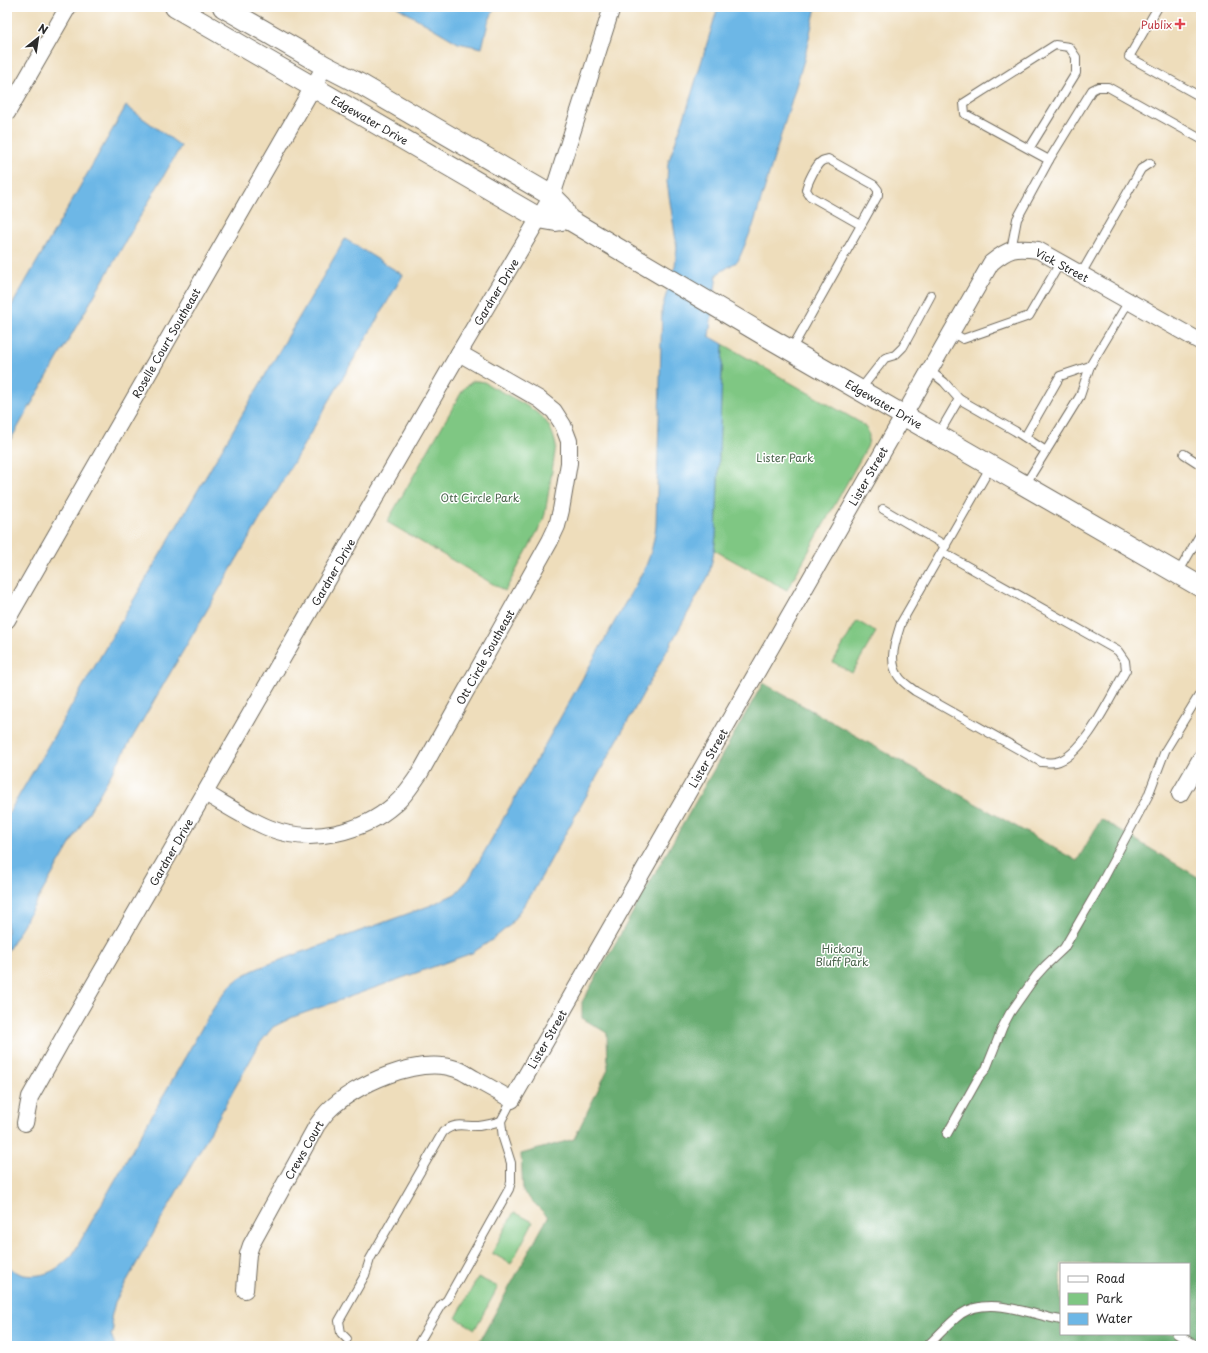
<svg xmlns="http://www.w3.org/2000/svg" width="1208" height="1353" font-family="'Playpen Sans',sans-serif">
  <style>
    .green { fill: #7fc783; stroke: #557957 }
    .forest { fill: #67ac71; stroke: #496c4e; fill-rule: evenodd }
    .water { fill: #6db7e6; stroke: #4c7188 }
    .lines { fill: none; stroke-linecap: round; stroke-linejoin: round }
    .service-casing { stroke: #6f695d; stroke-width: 10 }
    .minor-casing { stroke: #6f695d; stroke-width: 18 }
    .tertiary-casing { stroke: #6f695d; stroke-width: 22 }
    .service { stroke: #fff; stroke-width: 8 }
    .minor { stroke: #fff; stroke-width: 16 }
    .tertiary { stroke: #fff; stroke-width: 20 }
    .health-dot { fill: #e0444e; stroke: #fff; stroke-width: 1.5 }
    .labels { text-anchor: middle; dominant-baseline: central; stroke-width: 3; stroke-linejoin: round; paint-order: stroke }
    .health-label { font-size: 11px; fill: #be3a42; stroke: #fff; text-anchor: end }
    .street-label { font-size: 11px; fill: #2b2b2b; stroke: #fff }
    .park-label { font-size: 11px; fill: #48624a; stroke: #fff }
  </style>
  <rect width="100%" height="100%" fill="#fff"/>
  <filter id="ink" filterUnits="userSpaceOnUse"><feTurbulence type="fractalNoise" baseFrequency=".025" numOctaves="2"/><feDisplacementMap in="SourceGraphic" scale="8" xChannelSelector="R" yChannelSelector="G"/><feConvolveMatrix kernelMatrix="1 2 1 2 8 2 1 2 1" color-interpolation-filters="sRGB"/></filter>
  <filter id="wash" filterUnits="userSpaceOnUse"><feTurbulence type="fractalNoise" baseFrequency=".012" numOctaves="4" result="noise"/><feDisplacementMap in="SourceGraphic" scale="16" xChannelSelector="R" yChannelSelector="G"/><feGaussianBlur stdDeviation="0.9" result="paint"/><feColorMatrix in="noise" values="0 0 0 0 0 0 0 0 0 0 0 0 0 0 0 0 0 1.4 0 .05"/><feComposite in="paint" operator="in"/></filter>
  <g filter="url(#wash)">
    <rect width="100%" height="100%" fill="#edb"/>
    <!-- green -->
    <g class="green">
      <path d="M 723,344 L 861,423 C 869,430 871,436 867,447 L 787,590 L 714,550 L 716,536 Z"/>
      <path d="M 473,381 L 478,381 L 484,382 C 500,392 530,405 543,418 C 550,425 554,436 556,446 L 545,514 L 542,523 L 505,591 L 387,522 L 464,388 Z"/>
      <polygon points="857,621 876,632 852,673 833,662"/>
      <polygon points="514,1212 533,1222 511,1264 492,1253"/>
      <polygon points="478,1277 498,1287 475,1329 456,1318"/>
    </g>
    <!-- forest -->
    <path class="forest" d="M 763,683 L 1077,861 L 1101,819 L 1201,879 L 1201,1346 L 480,1346 L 478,1344 L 548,1217 L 523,1192 L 521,1154 L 574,1139 L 608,1069 L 607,1033 L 582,1018 L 582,1002 ZM 1061,1264 L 1189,1264 L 1189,1334 L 1061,1334 Z"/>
    <!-- water -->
    <g class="water">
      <polygon points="397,7 495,7 488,23 482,48 458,43"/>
      <path d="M 718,7 L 816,7 L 804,60 L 753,226 L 738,261 L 717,274 L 709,336 L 723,344 L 716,536 L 713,556 L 709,575 L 533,892 L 509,926 L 492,940 L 472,953 L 293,1017 L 273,1027 L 260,1043 L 115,1302 L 111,1318 L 114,1332 L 111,1334 L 115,1346 L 7,1346 L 7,1267 C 12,1269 18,1274 24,1275 C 46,1278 59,1269 73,1254 L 208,1017 C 218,1001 229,983 246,974 C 252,971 258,968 264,966 L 429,906 L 455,894 L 469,879 L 645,568 C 651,554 654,541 656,526 L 662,308 L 675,266 L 677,248 L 667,182 L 668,163 L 688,106 Z"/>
      <polygon points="126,106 181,146 7,446 7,314"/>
      <polygon points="345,239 403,275 7,952 7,816"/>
    </g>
  </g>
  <g filter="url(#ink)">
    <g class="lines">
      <defs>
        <g id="service">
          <polyline points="1158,7 1129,57 1201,97"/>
          <polyline points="1049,160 1092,90 1098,87 1108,87 1201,139"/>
          <polyline points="1011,250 1017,219 1049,160 965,114 964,103 1055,45 1069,47 1076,57 1076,73 1029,149"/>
          <polyline points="1081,274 1141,169 1150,163"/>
          <polyline points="951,332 963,339 1029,316 1060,263"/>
          <path d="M 791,350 C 820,298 849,247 878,195 L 878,190 L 874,185 L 828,159 C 826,160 823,160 822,161 C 816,164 807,184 806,190 L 810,196 L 861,225"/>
          <polyline points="929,370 944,382 959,399"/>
          <polyline points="860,390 885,358 895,355 903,347 931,295"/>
          <polyline points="938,435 959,399 1015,431 1046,451"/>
          <polyline points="1025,437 1060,376 1090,366"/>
          <polyline points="1184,454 1201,465"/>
          <polyline points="1025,485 1080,396 1090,366 1129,301"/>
          <polyline points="883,509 946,546"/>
          <path d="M 942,552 L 1118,651 L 1125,661 L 1126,670 C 1112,694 1084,756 1056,762 C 1051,763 1046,762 1041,762 L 915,691 C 910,687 902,682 899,677 C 887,661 896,640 901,623 L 991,466"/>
          <polyline points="1178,573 1201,533"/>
          <polyline points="947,1134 979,1077 986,1069 1003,1026 1010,1013 1036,976 1045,966 1064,948 1096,893 1148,796 1165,751 1201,692"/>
          <polyline points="1177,1334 1198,1346"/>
          <path d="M 347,1339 L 341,1333 L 339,1321 L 365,1275 L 370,1259 L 443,1132 C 457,1121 464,1127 479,1126 C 486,1125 494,1123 501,1121"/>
          <polyline points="417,1346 441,1305 447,1300 509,1189 511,1182 511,1163 503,1138 501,1121 512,1100"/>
          <path d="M 927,1346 C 938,1336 949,1323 961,1314 C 989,1295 1031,1315 1061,1320"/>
        </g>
        <g id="minor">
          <polyline points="7,113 68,7"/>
          <polyline points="7,620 325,66"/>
          <path d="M 205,793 C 226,805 247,819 269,828 C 311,845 362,833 395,804 C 405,796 412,784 420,773 L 550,541 L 557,526 L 561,510 L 569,463 L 569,441 L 563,425 L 554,411 L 539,399 L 459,353"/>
          <polyline points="1180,794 1201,758"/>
          <polyline points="25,1123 30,1097 66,1033 459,353 552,196 612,7"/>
          <path d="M 245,1290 L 248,1254 L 251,1245 L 317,1125 C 321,1120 324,1115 328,1111 C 355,1084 418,1056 456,1069 C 463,1071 469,1076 475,1079 C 487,1086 500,1093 512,1100 L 991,263 C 1009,248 1015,247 1038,250 L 1201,342"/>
        </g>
        <g id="tertiary">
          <polyline points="175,7 539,218 556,221 568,219"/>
          <polyline points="223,7 325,66 360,84 552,196 562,206 568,219 764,335 1201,587"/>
        </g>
      </defs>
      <!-- service casing -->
      <use href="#service" class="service-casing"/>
      <!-- minor casing -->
      <use href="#minor" class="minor-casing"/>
      <!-- tertiary casing -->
      <use href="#tertiary" class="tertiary-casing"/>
      <!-- service -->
      <use href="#service" class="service"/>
      <!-- minor -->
      <use href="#minor" class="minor"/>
      <!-- tertiary -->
      <use href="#tertiary" class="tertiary"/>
    </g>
  </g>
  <!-- markers -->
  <path class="health-dot" d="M1178 18h4v4h4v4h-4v4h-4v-4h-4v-4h4z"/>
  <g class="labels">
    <!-- health labels -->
    <g class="health-label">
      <text x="1172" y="24">Publix</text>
    </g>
    <!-- street labels -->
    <g class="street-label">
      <text transform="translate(370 120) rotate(30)">Edgewater Drive</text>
      <text transform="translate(1062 265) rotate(28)">Vick Street</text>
      <text transform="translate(496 292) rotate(-59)">Gardner Drive</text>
      <text transform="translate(166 343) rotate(-60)">Roselle Court Southeast</text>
      <text transform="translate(884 404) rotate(30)">Edgewater Drive</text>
      <text transform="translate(868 476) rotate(-60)">Lister Street</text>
      <text transform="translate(333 572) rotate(-60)">Gardner Drive</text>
      <text transform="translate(485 657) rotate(-61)">Ott Circle Southeast</text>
      <text transform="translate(708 758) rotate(-60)">Lister Street</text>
      <text transform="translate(171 852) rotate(-60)">Gardner Drive</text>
      <text transform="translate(547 1039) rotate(-60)">Lister Street</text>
      <text transform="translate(304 1150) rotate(-60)">Crews Court</text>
    </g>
    <!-- park labels -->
    <g class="park-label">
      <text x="785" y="457">Lister Park</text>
      <text x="480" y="497">Ott Circle Park</text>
      <text x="842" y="948">Hickory<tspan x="842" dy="13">Bluff Park</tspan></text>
    </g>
  </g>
  <!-- margin -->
  <rect width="1208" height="1353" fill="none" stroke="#fff" stroke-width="24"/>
  <!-- legend -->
  <rect x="1060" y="1263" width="130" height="72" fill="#ffffff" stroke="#aaaaaa"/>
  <rect x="1068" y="1276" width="20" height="6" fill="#ffffff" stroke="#aaaaaa"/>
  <text x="1096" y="1283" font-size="12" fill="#2b2b2b">Road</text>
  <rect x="1068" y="1293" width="20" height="12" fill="#7fc783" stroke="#aaaaaa"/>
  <text x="1096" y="1303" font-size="12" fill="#2b2b2b">Park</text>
  <rect x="1068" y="1313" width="20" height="12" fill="#6db7e6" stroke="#aaaaaa"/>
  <text x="1096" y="1323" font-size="12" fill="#2b2b2b">Water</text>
  <!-- north arrow -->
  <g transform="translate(38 38) rotate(30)" stroke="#ffffff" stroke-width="3" paint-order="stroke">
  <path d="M0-3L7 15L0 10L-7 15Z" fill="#2b2b2b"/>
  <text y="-6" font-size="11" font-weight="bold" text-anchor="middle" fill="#2b2b2b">N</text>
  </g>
</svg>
